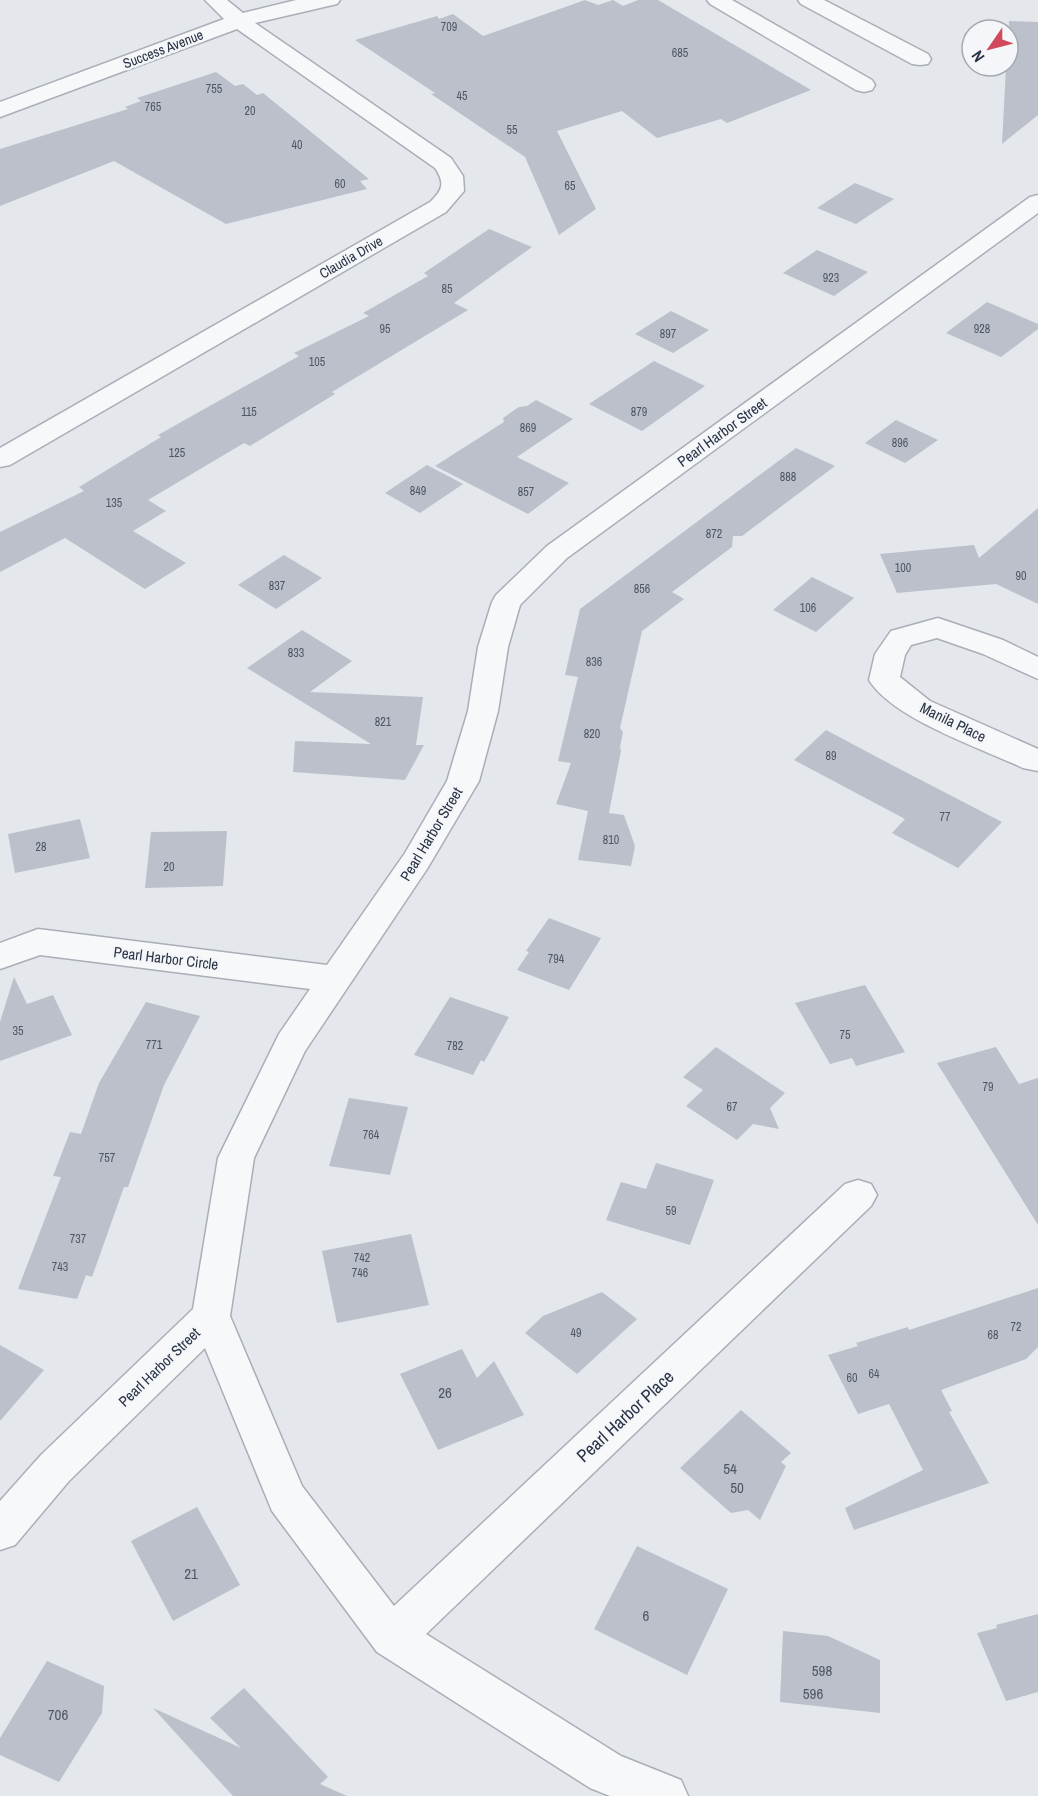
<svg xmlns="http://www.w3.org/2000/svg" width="1038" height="1796" font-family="'Archivo Narrow',sans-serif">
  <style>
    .building { fill: #bbc0ca }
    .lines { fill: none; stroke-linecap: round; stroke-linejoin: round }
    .minor-casing { stroke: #a9aeb7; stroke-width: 3 }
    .minor { fill: #f7f8fa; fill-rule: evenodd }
    .labels { text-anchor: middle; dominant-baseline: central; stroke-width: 5; stroke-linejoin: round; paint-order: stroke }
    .number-label { font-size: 12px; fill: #4f5766 }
    .far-street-label { font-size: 14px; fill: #2b3445; stroke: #f4f6f9 }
    .street-label { font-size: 15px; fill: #2b3445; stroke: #f4f6f9 }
    .near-number-label { font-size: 15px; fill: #4f5766 }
    .near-street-label { font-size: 18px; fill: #2b3445; stroke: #f4f6f9 }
  </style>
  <rect width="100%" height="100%" fill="#e4e7ec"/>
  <!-- building -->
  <g class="building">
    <polygon points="585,0 598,5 613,0 623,6 638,0 658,0 811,90 727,123 721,119 657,138 622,111 557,131 596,209 559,235 525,157 431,94 435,93 355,40 437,16 439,19 453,14 483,36"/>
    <polygon points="1009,21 1038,22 1038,115 1002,144 1006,66 1008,66"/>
    <polygon points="216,72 235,86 243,84 257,95 263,93 369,179 360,181 367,189 226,224 114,161 0,206 0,149 128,109 125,107 141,101 137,98"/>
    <polygon points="855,183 894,199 856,224 817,208"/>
    <polygon points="489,229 532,247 454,303 468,310 332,392 335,394 250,446 244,443 148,500 166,511 133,531 186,563 145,589 65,538 0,572 0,532 84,491 79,487 161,437 158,435 299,356 294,353 369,316 363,313 428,276 424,273"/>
    <polygon points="817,250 868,272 834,296 783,273"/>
    <polygon points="987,302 1038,324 1038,329 1001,357 946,333"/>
    <polygon points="671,311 709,330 673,353 635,334"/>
    <polygon points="654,361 705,386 642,431 589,404"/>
    <polygon points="536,400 573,419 517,457 569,483 528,514 435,466 504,422 503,418 519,407 527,406"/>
    <polygon points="896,420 938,440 905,463 865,443"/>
    <polygon points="796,448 835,466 742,536 733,536 732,547 672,592 684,599 642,631 620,728 623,732 620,747 621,751 609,813 624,815 635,846 631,866 578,860 588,811 556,804 571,763 558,761 578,677 565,675 580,609"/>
    <polygon points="427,465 463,484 420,513 385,493"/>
    <polygon points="1038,508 1038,604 996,584 897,593 880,554 974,545 979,558"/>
    <polygon points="284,555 322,578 276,609 238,585"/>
    <polygon points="812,577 854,598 816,632 773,610"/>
    <polygon points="302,630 352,661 310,692 423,697 416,745 424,745 405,780 293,772 295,741 371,744 247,668"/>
    <polygon points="826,730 890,764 1002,822 958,868 892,833 905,819 794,760"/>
    <polygon points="80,819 90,858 15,873 8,834"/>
    <polygon points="227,831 223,886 145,888 151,832"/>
    <polygon points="549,918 601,938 569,990 517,970 529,952 526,951"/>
    <polygon points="14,977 27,1004 53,995 72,1035 0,1061 0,1022"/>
    <polygon points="865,985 905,1052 856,1066 852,1058 830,1064 795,1003"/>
    <polygon points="450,997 509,1017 484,1062 481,1060 473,1075 414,1055"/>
    <polygon points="146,1002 200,1016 164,1085 128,1187 124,1187 92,1277 86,1275 77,1299 18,1289 61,1177 53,1176 70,1132 81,1134 99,1083"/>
    <polygon points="716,1047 785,1093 770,1108 779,1129 753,1124 737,1140 686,1106 703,1090 683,1077"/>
    <polygon points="996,1047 1019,1084 1038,1078 1038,1225 937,1063"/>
    <polygon points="349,1098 408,1107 390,1175 329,1166"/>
    <polygon points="656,1163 714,1180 690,1245 606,1220 621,1182 646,1189"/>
    <polygon points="411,1234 429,1305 337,1323 322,1251"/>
    <polygon points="1038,1288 1038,1347 1026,1359 941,1390 952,1411 949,1412 989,1483 854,1530 845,1508 923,1470 889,1404 858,1414 828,1355 858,1346 856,1343 908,1327 909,1330"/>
    <polygon points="602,1292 637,1319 577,1374 525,1333 543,1316"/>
    <polygon points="0,1345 44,1370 0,1421"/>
    <polygon points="462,1349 477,1378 494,1361 524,1415 438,1450 400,1374"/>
    <polygon points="741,1410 791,1453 781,1462 786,1466 760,1520 748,1510 731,1513 680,1468"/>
    <polygon points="197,1507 240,1585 173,1621 131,1541"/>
    <polygon points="637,1546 728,1589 687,1675 594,1629"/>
    <polygon points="1038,1614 1038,1692 1006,1701 977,1633 997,1628 996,1625"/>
    <polygon points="783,1631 828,1636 880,1660 880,1713 780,1702"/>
    <polygon points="47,1661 104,1686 102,1713 59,1782 0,1755 0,1738"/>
    <polygon points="244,1688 328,1777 320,1784 347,1796 233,1796 153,1708 241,1748 210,1718"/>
  </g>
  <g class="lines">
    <defs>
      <g id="minor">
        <path d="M 205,0 L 227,0 L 243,13 L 296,0 L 340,0 L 337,4 L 255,23 L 451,158 L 463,176 L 464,191 L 446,212 L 10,465 L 0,467 L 0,448 L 430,202 C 443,190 445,183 435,168 L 237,29 L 0,117 L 0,102 L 224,19 Z"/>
        <polygon points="707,0 732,0 872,80 875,85 872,90 864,92 856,90 710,4"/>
        <polygon points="798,0 824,0 928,54 931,59 928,64 920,65 912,64 801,4"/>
        <polygon points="1038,195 1038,213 567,558 520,605 508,647 498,711 479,781 427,869 305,1051 254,1158 230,1316 302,1486 394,1606 845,1184 858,1180 871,1184 877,1195 871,1206 426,1634 621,1756 681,1780 688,1796 610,1796 590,1788 377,1652 272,1511 205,1348 69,1481 15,1545 0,1550 0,1501 41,1455 193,1309 218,1158 279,1034 310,989 40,955 0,969 0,943 38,929 327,965 405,853 447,781 468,711 478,647 492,602 496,595 547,546 1030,197"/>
        <path d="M 938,618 L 1003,640 L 1038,657 L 1038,679 L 983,654 L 937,638 L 911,645 L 905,655 L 900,677 L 930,701 L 1038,749 L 1038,771 L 1023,768 C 981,748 893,719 869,680 L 875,654 L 891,631 Z"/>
      </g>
    </defs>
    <!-- minor casing -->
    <use href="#minor" class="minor-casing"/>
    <!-- minor -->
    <use href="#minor" class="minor"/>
  </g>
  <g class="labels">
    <!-- number labels -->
    <g class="number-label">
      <text x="449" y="27">709</text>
      <text x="680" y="53">685</text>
      <text x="214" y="89">755</text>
      <text x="462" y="96">45</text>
      <text x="153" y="107">765</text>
      <text x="250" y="111">20</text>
      <text x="512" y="130">55</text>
      <text x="297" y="145">40</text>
      <text x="340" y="184">60</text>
      <text x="570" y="186">65</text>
      <text x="831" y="278">923</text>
      <text x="447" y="289">85</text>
      <text x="385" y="329">95</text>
      <text x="982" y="329">928</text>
      <text x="668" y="334">897</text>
      <text x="317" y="362">105</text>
      <text x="249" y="412">115</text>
      <text x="639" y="412">879</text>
      <text x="528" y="428">869</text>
      <text x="900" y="443">896</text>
      <text x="177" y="453">125</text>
      <text x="788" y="477">888</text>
      <text x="418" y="491">849</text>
      <text x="526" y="492">857</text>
      <text x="114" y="503">135</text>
      <text x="714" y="534">872</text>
      <text x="903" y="568">100</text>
      <text x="1021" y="576">90</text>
      <text x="277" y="586">837</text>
      <text x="642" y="589">856</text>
      <text x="808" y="608">106</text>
      <text x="296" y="653">833</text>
      <text x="594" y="662">836</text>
      <text x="383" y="722">821</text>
      <text x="592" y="734">820</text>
      <text x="831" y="756">89</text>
      <text x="945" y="817">77</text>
      <text x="611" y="840">810</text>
      <text x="41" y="847">28</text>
      <text x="169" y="867">20</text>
      <text x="556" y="959">794</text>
      <text x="18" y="1031">35</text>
      <text x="845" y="1035">75</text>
      <text x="154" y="1045">771</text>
      <text x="455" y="1046">782</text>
      <text x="988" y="1087">79</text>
      <text x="732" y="1107">67</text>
      <text x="371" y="1135">764</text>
      <text x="107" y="1158">757</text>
      <text x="671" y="1211">59</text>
      <text x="78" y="1239">737</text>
      <text x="362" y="1258">742</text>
      <text x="60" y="1267">743</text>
      <text x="360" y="1273">746</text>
      <text x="1016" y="1327">72</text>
      <text x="576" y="1333">49</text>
      <text x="993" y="1335">68</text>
      <text x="874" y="1374">64</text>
      <text x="852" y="1378">60</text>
    </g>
    <!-- far-street labels -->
    <g class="far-street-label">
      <text transform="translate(163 49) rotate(-21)">Success Avenue</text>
      <text transform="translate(351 257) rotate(-30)">Claudia Drive</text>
    </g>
    <!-- street labels -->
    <g class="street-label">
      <text transform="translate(722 432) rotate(-36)">Pearl Harbor Street</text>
      <text transform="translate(953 722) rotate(26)">Manila Place</text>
      <text transform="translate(431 834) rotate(-59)">Pearl Harbor Street</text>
      <text transform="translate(166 958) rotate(7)">Pearl Harbor Circle</text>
      <text transform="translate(159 1367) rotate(-44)">Pearl Harbor Street</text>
    </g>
    <!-- near-number labels -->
    <g class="near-number-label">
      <text x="445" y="1392">26</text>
      <text x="730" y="1468">54</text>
      <text x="737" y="1487">50</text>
      <text x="191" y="1573">21</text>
      <text x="646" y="1615">6</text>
      <text x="822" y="1670">598</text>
      <text x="813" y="1693">596</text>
      <text x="58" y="1714">706</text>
    </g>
    <!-- near-street labels -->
    <g class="near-street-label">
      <text transform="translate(625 1416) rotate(-43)">Pearl Harbor Place</text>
    </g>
  </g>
  <!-- north arrow -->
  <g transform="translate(990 48) rotate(235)"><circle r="28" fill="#f4f6f9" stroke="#a4a8b1" stroke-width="1.5"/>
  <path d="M0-4.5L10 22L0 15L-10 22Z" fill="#d1495b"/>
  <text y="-9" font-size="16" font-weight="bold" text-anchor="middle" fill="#2b3445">N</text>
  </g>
</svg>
